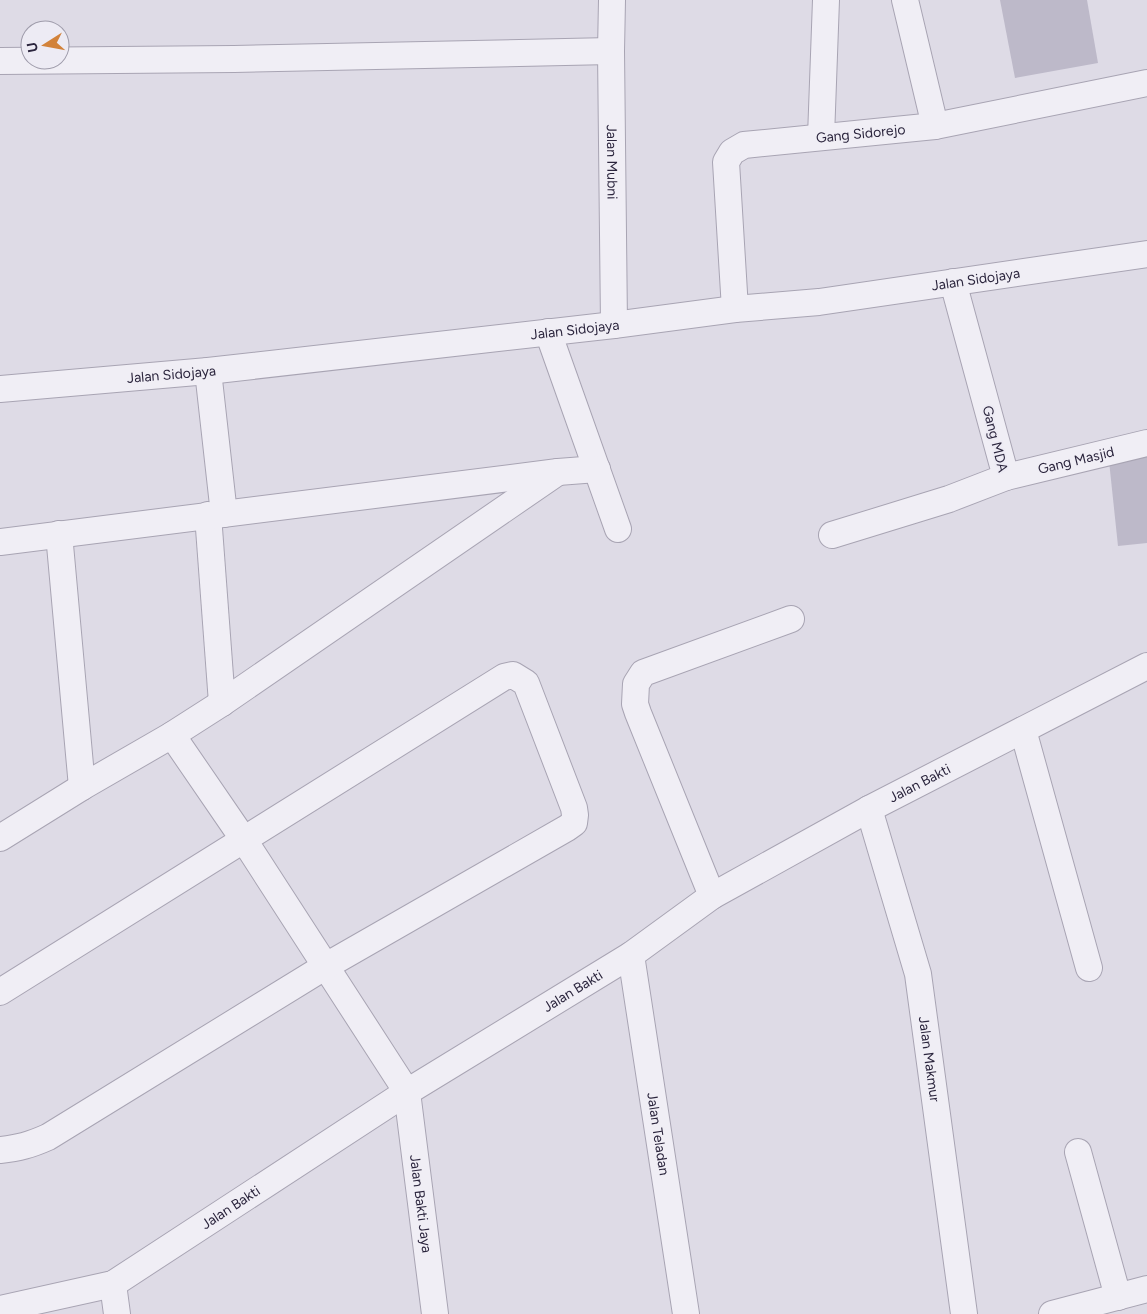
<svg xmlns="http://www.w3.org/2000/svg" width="1147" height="1314" font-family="Figtree,sans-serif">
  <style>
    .building { fill: #bdb9c9 }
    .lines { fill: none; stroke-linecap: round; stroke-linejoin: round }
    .minor-casing { stroke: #a8a4b3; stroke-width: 28 }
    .minor { stroke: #f0eef5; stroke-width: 26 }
    .labels { text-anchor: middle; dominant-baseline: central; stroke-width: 4; stroke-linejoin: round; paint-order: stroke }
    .street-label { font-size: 14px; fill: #2b253d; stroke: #edebf4 }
  </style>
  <rect width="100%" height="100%" fill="#dedbe6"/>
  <!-- building -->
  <g class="building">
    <polygon points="1000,0 1087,0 1098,63 1015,78"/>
    <polygon points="1147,457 1147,543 1118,546 1109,461"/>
  </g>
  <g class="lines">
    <defs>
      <g id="minor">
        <path id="s1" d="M 612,0 L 611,51 L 614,325"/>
        <polyline points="905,0 935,126"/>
        <polyline points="0,61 234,59 611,51"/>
        <polyline points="821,137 826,0"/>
        <path id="s2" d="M 735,309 L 726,162 L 732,152 L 744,145 L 935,126 L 1147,83"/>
        <polyline points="548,332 618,529"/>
        <polyline points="208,371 224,514"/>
        <path id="s3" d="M 0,389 L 208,371 L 614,325 L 735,309 L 819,302 L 1147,254"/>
        <path id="s4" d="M 1006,477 L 1147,443"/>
        <polyline points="208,515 222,703"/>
        <polyline points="59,534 82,787"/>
        <polyline points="832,535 949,499 1006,477 953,282"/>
        <polyline points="0,542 558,472 597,469"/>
        <polyline points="1023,730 1089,968"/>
        <path id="s5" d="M 172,735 L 244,840 L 407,1092 L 435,1314"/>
        <path id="s6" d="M 869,809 L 918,974 L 964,1314"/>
        <polyline points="0,838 82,787 172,735 222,703 558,472"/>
        <polyline points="712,896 638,713 635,704 636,684 643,673 791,619"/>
        <path id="s7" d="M 631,955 L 686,1314"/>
        <path d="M 0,992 L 504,677 L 513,675 L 526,683 L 574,808 L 575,815 L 574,823 L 567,828 L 326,966 L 48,1137 C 30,1145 19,1148 0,1150"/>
        <polyline points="1078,1152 1118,1297"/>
        <polyline points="113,1284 117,1314"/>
        <path id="s8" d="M 0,1309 L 113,1284 L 407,1092 L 631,955 L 712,896 L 869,809 L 1147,666"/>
        <polyline points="1052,1314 1147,1289"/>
      </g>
    </defs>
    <!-- minor casing -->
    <use href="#minor" class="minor-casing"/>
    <!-- minor -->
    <use href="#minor" class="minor"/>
  </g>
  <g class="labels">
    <!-- street labels -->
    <g class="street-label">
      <text stroke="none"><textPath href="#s2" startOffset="290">Gang Sidorejo</textPath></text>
      <text stroke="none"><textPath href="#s1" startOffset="162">Jalan Mubni</textPath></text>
      <text stroke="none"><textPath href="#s3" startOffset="982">Jalan Sidojaya</textPath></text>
      <text stroke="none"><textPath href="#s3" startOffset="578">Jalan Sidojaya</textPath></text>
      <text stroke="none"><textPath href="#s3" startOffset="172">Jalan Sidojaya</textPath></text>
      <text transform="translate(995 439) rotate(76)">Gang MDA</text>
      <text stroke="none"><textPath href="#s4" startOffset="72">Gang Masjid</textPath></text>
      <text stroke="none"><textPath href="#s8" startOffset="1066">Jalan Bakti</textPath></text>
      <text stroke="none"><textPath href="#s8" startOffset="661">Jalan Bakti</textPath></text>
      <text stroke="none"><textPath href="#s6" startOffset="258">Jalan Makmur</textPath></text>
      <text stroke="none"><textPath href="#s7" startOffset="181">Jalan Teladan</textPath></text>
      <text stroke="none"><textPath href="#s5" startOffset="540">Jalan Bakti Jaya</textPath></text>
      <text stroke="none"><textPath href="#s8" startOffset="256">Jalan Bakti</textPath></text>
    </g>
  </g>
  <!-- north arrow -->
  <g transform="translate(45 45) rotate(259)"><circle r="24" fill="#edebf4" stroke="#9f9cab"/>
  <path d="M0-4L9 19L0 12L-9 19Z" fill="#d2823a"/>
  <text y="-8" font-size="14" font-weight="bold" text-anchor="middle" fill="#2b253d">U</text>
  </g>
</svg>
